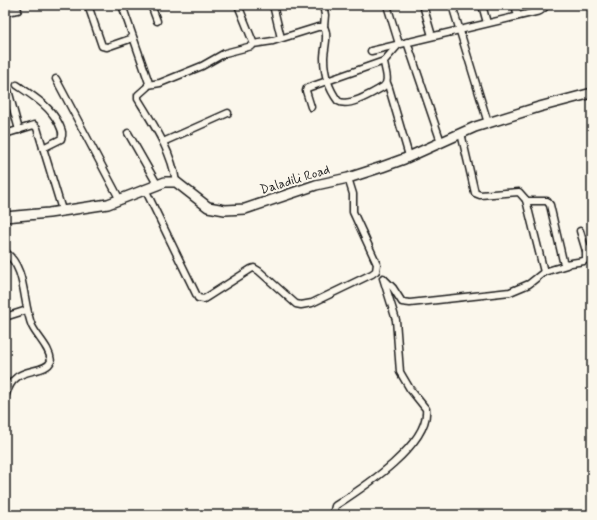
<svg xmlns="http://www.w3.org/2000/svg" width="597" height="520" font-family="Mynerve,sans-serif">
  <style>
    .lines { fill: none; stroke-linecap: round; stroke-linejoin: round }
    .street-casing { stroke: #1c1c1c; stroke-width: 9 }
    .secondary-casing { stroke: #1c1c1c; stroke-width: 12 }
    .street { stroke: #fbf7ec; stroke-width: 6 }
    .secondary { stroke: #fbf7ec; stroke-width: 9 }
    .labels { text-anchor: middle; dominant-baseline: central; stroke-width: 4; stroke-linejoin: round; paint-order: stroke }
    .street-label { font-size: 13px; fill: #1c1c1c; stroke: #fbf7ec }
  </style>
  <rect width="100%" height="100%" fill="#fbf7ec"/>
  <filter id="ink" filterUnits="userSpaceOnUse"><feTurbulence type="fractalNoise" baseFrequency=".025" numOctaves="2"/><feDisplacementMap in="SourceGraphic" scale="8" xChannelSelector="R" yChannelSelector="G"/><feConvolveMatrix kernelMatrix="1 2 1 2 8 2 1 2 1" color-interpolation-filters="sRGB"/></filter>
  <g filter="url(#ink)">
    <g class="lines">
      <defs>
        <g id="street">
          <polyline points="89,5 89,8 102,46 107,47 133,38"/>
          <path d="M 122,5 L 149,83 L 147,87 L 138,95 L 138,99 C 154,125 172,152 176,182"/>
          <polyline points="151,5 157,21"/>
          <polyline points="273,5 281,38"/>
          <polyline points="323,5 325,15 324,27"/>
          <polyline points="423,5 432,36"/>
          <polyline points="452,5 488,123"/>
          <polyline points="482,5 487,23"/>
          <polyline points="515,5 518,16"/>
          <polyline points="5,12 18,10"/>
          <polyline points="407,42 441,142"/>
          <path d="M 253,44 L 273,41 L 318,27 L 324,27 C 329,35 324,49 324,58 C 324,73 329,89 338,101 C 349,108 372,93 383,87 C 391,81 384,69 384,61 L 399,44 L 387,5"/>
          <polyline points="371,51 540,11 544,8 546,5"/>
          <polyline points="5,79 19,130"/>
          <polyline points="56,79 120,200"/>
          <polyline points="387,83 389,88 409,156"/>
          <path d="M 17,85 C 33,96 50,106 59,124 C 61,129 64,133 61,139 L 43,148"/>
          <polyline points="148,85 160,83 202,66 225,53 252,46 253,42 238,5"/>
          <polyline points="311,107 306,91 307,88 384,61"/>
          <polyline points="128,133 157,184"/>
          <polyline points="461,133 475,193 480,195 519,192 527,201 547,201 550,205 563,261 565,264 584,261 586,258 586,251 592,248"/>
          <polyline points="5,134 34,125 37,128 62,210"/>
          <polyline points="163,142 228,113"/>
          <polyline points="145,189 198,298 204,299 251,269 254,268 259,271 296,304 301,305 312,303 372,274 376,271 377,264 353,212 353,194 348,178"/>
          <polyline points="526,200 544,272"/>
          <polyline points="580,231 586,251"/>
          <path d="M 5,252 C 27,268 22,302 32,326 C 38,338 50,348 51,361 C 47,372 25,369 16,378 C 10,382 7,391 5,397"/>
          <polyline points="384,279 393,288 402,302 410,303 510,292 529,284 544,272 567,265"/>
          <polyline points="5,317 27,310"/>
          <path d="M 338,515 L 334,510 L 335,506 C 361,489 430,445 426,409 L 410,389 L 400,372 L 396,320 L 383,278"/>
        </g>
        <polyline id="secondary" points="5,217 49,213 108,204 165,182 176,182 208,207 225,210 245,209 316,185 348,178 382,167 404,159 475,127 539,107 592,93"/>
      </defs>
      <!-- street casing -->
      <use href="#street" class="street-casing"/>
      <!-- secondary casing -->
      <use href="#secondary" class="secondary-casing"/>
      <!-- street -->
      <use href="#street" class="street"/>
      <!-- secondary -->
      <use href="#secondary" class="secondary"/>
    </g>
  </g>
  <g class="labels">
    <!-- street labels -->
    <g class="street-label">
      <text transform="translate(295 180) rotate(-17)">Daladili Road</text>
    </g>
  </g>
  <!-- margin -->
  <rect width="597" height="520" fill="none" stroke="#fbf7ec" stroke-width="20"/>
  <rect x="10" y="10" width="577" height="500" fill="none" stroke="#1c1c1c" stroke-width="1.5" filter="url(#ink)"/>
</svg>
